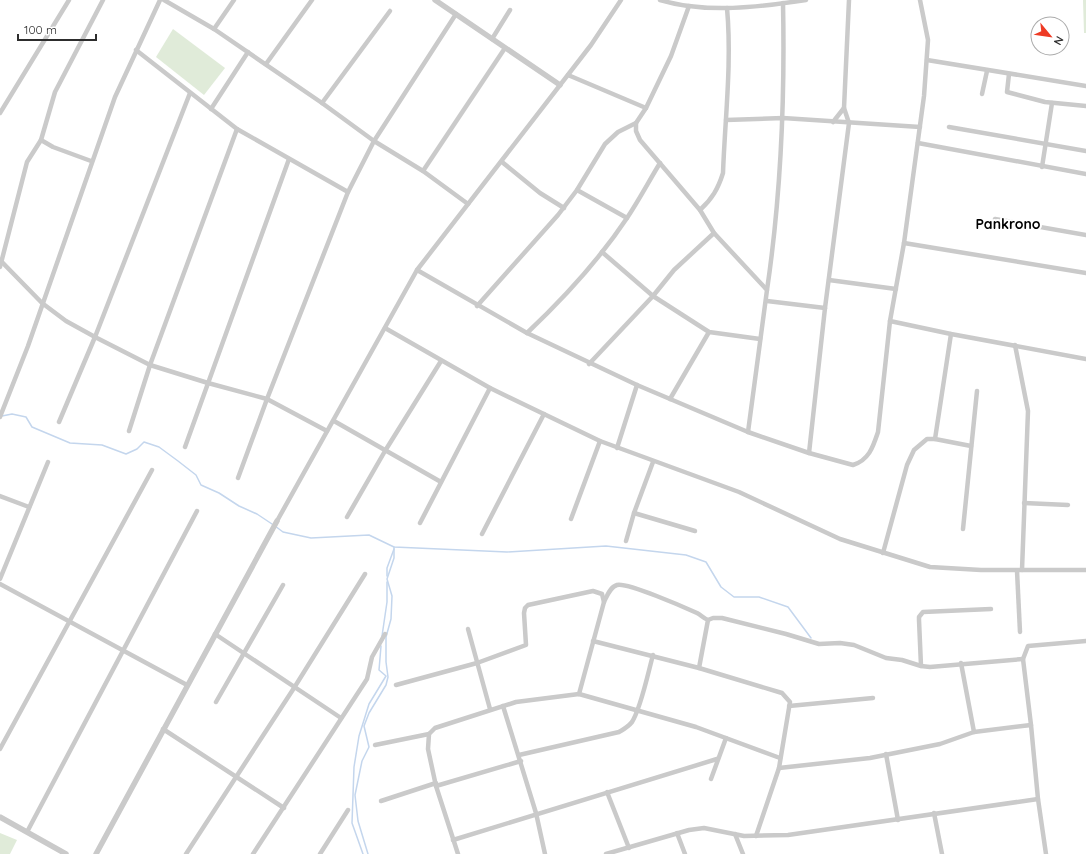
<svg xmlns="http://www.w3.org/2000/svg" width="1086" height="854" font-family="Quicksand,sans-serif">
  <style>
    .green { fill: #e0ebd9 }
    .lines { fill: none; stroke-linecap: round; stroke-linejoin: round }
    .stream { stroke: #c4d6ed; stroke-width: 1.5 }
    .minor { stroke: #cacaca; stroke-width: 4.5 }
    .tertiary { stroke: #cacaca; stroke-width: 5.5 }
    .labels { text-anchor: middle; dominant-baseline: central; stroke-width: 4; stroke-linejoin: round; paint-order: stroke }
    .district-label { font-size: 14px; font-weight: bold; fill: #000; stroke: #fff }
  </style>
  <rect width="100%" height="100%" fill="#fff"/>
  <!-- green -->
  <g class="green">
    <polygon points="1083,0 1086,0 1086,33 1084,33"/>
    <polygon points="173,29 225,68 204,95 156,57"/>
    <polygon points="0,833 17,840 10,854 0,854"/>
  </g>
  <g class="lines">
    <!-- stream -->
    <g class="stream">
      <polyline points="2,416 12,414 26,417 32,427 70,443 102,445 126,454 137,449 144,442 159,447 178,461 196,475 201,485 219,493 239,506 257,514 272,524"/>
      <polyline points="275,526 283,532 311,538 369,535 394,547 507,552 606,546 686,555 706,562 721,587 734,597 759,597 788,607 811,638"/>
      <polyline points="387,576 387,568 394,549"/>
      <polyline points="382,636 387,602 387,582"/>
      <polyline points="363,854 352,823 354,767 359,736 369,704 386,676 379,670 381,646"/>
      <polyline points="368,854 358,821 355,795 362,761 369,747 364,726 369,713 386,685 388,677 386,662 386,637 391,619 392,596 387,579 394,558 394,547"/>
    </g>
    <!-- minor -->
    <g class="minor">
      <polyline points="164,0 214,29 322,103 374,141 423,171 468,204"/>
      <path d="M 660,0 C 707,14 759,7 806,0"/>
      <polyline points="689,6 671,56 646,108 636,123 636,131 640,140 700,210 714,233 767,290 748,432"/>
      <polyline points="214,29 234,0"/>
      <polyline points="492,39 510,10"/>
      <polyline points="136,50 237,129 348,192"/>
      <polyline points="927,60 1086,86"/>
      <polyline points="266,64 312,0"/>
      <polyline points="1009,74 1007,92 1045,102 1086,106"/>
      <polyline points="568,75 646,108"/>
      <polyline points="982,94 987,71"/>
      <polyline points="322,103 390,11"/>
      <polyline points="211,109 248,52"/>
      <polyline points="0,113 69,0"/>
      <polyline points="726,120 783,118 920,127"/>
      <polyline points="833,122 844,108"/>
      <polyline points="949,127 1086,151"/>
      <polyline points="41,140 55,92 103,0"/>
      <polyline points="918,143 1086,174"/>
      <polyline points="502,162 540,193 564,208"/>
      <polyline points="1042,167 1052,103"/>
      <polyline points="423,171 505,48"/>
      <polyline points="577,190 627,218"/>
      <path d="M 700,210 C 712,199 718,189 723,173 C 725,118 732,63 727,8"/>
      <polyline points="995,219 1086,235"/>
      <polyline points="904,243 1086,273"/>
      <polyline points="602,252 653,296 709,332 760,339"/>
      <polyline points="0,260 42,303 66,321 95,337 150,365 208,383 267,399 327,431"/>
      <polyline points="0,267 27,162 41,140 53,147 91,161"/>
      <path d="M 417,270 L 527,333 L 637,385 L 748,432 L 809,453 L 853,465 C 869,460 873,447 878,432 L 890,321 L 904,243 L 924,96 L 928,40 L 920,0"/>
      <polyline points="829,280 896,289"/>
      <path d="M 767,290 C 781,195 785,99 783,3"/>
      <polyline points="767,301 825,308"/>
      <polyline points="477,306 558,215 577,190 605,144 618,132 636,123"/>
      <polyline points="890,321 951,334 1086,359"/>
      <polyline points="385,328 490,388 600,441 739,492 840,539 930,567 981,570 1086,570"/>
      <path d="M 527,333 C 564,298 599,260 627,218 C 639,200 649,181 660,163"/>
      <polyline points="1015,345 1028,411 1022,570"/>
      <polyline points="589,364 653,296 674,270 714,233"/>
      <polyline points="670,399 709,332"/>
      <polyline points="0,417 28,346 115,97 160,0"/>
      <polyline points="334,421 441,482"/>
      <polyline points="59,422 95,337 190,93"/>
      <polyline points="129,431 150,365 237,129"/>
      <polyline points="935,439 951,334"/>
      <polyline points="185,447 289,159"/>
      <polyline points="617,448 637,385"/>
      <polyline points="809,453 825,308 849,123 844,108 849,0"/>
      <polyline points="238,478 267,399 348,192 374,141 456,14"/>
      <polyline points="0,496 29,507"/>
      <polyline points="1024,503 1068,505"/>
      <polyline points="634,513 695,531"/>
      <polyline points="347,517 385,451 441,361"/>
      <polyline points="571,519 600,441"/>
      <polyline points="277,521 417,270 591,45 621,0"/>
      <polyline points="420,523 490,388"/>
      <polyline points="963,529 977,391"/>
      <polyline points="482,534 544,414"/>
      <polyline points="626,541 634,513 653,462"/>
      <polyline points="883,553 907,465 914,450 927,439 935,439 971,446"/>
      <polyline points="1017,571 1020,632"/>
      <polyline points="0,579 48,462"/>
      <polyline points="0,584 187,685"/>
      <polyline points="708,620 713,618 722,618 786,634 819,644 840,643 854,645 886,658 902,660 921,666 930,667 1023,659"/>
      <polyline points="468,629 490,709"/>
      <polyline points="215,634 341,718"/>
      <polyline points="593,641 699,668 782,693 790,702 779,768 756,836"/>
      <polyline points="961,663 974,732"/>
      <polyline points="921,666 919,620 919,617 923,612 991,609"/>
      <polyline points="396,685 477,663 526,645 524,613 525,608 528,605 593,591 602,594 604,602"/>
      <path d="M 579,694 L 604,602 C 607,596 610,587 617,585 C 627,582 686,608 697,613 C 701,615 703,618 708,620 L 699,668"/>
      <polyline points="216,702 283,585"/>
      <polyline points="503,706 536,813 545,854"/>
      <polyline points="789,706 873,698"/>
      <polyline points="163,729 284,808"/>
      <polyline points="375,745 429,734"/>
      <polyline points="0,749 152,470"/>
      <polyline points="886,754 898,820"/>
      <path d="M 519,755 L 619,732 C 624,729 628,727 632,722 C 641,708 648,673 653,655"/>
      <polyline points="779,768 870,758 940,744 974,732 1031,725"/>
      <polyline points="711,779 726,738"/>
      <polyline points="436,786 521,761"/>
      <polyline points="607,792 629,848"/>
      <polyline points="381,801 436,783"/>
      <polyline points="934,813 942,854"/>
      <polyline points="27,832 197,511"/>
      <polyline points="677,833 685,854"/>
      <polyline points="735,834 743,854"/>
      <polyline points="453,840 717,759"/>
      <polyline points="186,854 294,688 365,574"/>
      <polyline points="253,854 367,679 372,657 385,634"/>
      <polyline points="320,854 348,810"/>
      <polyline points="458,854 436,786 428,749 429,734 435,728 516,702 579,694 696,727 780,758"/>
      <polyline points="606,854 689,830 704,828 744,836 788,835 1038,799"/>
      <polyline points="1046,854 1038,799 1031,725 1023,659 1028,646 1086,641"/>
    </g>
    <!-- tertiary -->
    <g class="tertiary">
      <polyline points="435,0 560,85"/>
      <polyline points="0,817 66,854"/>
      <polyline points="96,854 277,521"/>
    </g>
  </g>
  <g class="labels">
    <!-- district labels -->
    <g class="district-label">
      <text x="1008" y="224">Pankrono</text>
    </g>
  </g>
  <!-- north arrow -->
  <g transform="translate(1050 36) rotate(119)"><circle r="19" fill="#ffffff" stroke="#ababab"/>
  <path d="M0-3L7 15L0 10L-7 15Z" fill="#ee3b25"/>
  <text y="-6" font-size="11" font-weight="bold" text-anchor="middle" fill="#2d2d2d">N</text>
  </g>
  <!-- scale -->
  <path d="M18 34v6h78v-6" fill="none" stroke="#2d2d2d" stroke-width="2"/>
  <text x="24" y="34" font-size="12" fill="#2d2d2d" stroke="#ffffff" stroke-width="3" paint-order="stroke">100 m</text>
</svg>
